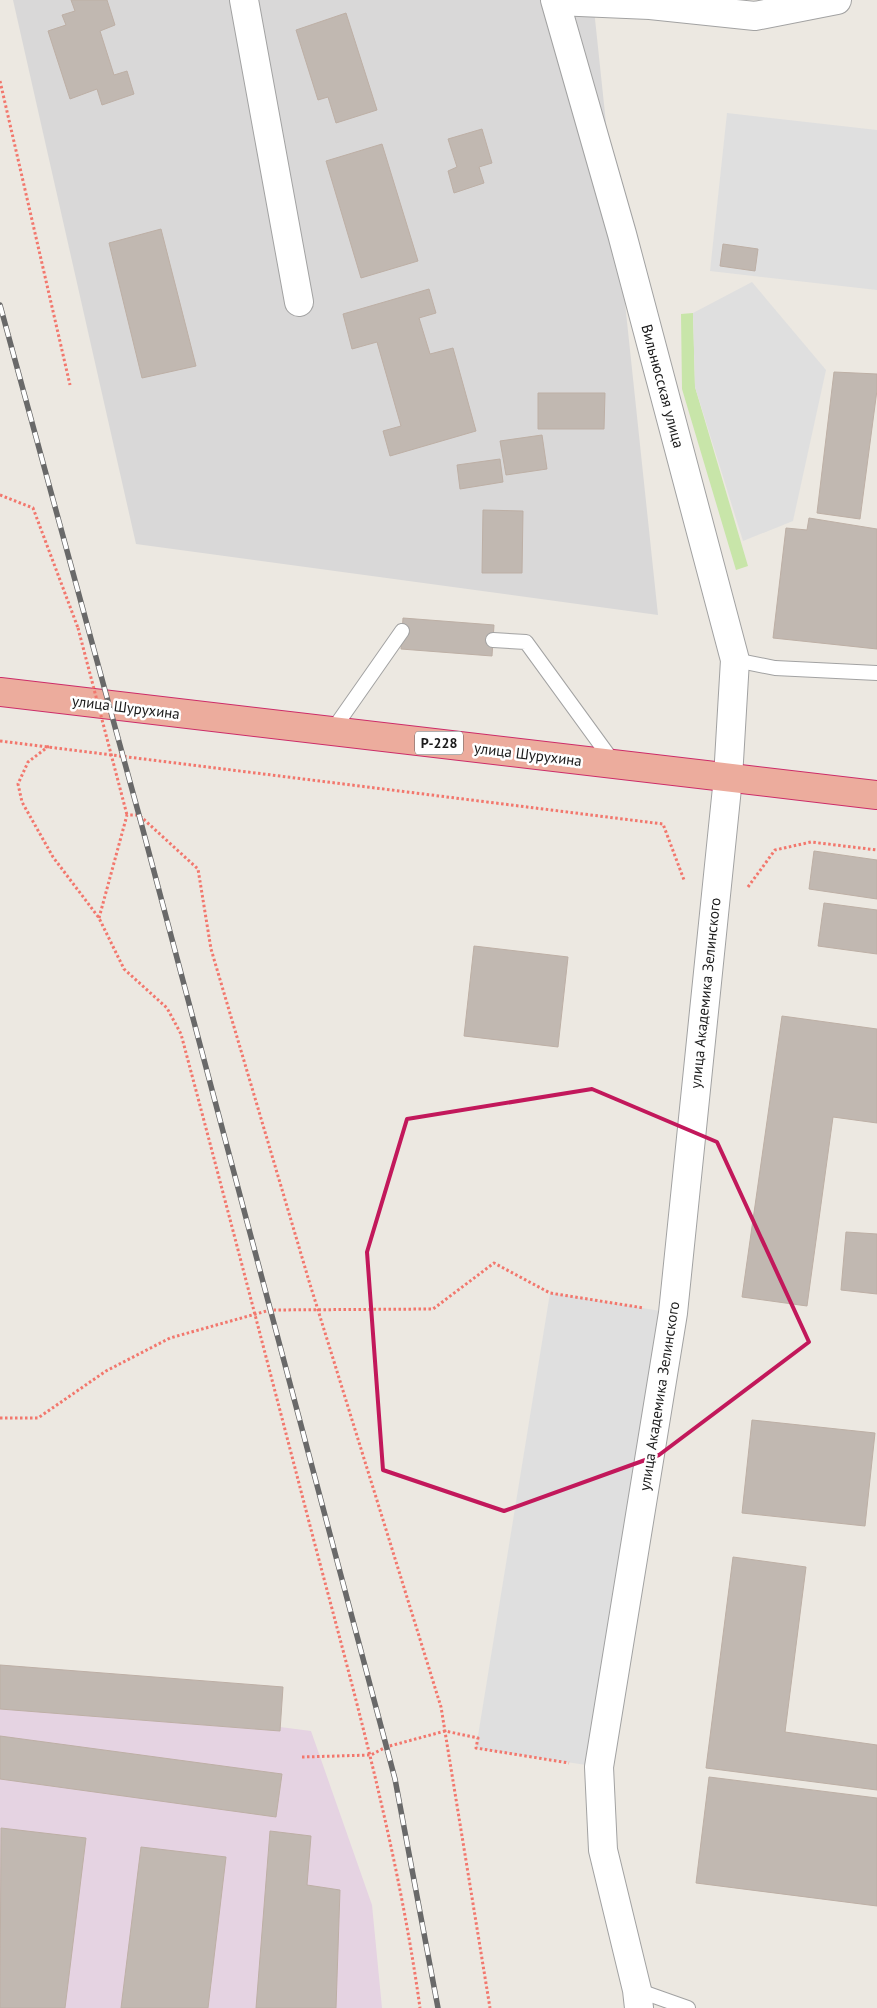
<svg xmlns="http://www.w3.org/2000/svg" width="877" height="2008" font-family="'PT Sans',sans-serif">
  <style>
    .residential { fill: #d9d8d8 }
    .industrial { fill: #e5d3e2 }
    .grass { fill: #c8e5a9 }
    .parking { fill: #dfdfdf }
    .building { fill: #c1b8b1; stroke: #bdafa5 }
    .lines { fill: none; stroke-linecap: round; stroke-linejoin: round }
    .service-casing { stroke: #a2a2a2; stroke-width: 16 }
    .minor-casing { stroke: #a2a2a2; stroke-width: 30 }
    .tertiary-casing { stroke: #a2a2a2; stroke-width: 30 }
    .trunk-casing { stroke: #cc2c68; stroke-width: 30 }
    .path { stroke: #f2776d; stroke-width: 3; stroke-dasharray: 2.5 2.5; stroke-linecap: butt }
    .service { stroke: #fff; stroke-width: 14 }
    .minor { stroke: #fff; stroke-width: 28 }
    .tertiary { stroke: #fff; stroke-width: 28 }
    .trunk { stroke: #ecac9d; stroke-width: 28 }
    .rail-casing { stroke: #696969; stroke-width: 5.5 }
    .rail { stroke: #fff; stroke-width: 4; stroke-dasharray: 11; stroke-linecap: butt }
    .path-bridge { stroke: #f2776d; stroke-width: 3; stroke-dasharray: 2.5 2.5; stroke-linecap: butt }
    .marked { fill: none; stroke: #c2185b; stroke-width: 4; stroke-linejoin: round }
    .labels { text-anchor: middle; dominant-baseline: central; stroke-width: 5; stroke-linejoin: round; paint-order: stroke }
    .shield { fill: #fff; stroke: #5f5f5f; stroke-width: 1 }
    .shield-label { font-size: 14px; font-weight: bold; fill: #1b1b1b }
    .street-label { font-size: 15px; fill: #1b1b1b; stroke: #fff }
  </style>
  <rect width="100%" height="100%" fill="#ece8e1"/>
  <!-- residential -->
  <polygon class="residential" points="13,0 593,0 658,615 136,544"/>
  <!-- industrial -->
  <polygon class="industrial" points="0,1665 283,1687 280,1727 311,1731 372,1905 382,2008 0,2008"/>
  <!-- grass -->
  <polygon class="grass" points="693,313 695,387 748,566 736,570 682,389 681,314"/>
  <!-- parking -->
  <g class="parking">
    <polygon points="727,113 877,130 877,290 710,271"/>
    <polygon points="752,282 826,370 793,521 743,541 695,387 693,313"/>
    <polygon points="550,1293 673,1313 599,1767 476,1748"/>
  </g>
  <!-- building -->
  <g class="building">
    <polygon points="71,0 107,0 115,25 100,31 114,75 127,71 134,94 102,105 97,89 70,99 48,31 66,25 62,15 75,11"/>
    <polygon points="346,13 377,110 336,123 328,97 318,100 296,30"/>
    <polygon points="482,129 492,163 479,167 484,183 454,193 448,171 457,167 448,139"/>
    <polygon points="382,144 418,261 361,278 326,161"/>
    <polygon points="161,229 196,366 142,378 109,243"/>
    <polygon points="723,244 758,249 755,271 720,266"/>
    <polygon points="429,289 436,313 419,318 430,354 453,348 476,431 390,456 383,431 401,426 377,342 352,349 343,314"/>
    <polygon points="834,372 877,374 877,390 860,519 817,513"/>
    <polygon points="538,393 605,393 604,429 538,429"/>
    <polygon points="542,435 547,469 506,475 500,441"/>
    <polygon points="500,459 503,482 460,489 457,465"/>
    <polygon points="483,510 523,511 522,573 482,573"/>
    <polygon points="809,518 877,529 877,649 773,638 786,528 807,530"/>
    <polygon points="403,618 494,625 492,656 401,649"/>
    <polygon points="814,851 877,860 877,899 809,889"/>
    <polygon points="824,903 877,910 877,954 818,946"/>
    <polygon points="474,946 568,957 558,1047 464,1036"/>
    <polygon points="782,1016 877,1029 877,1123 833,1117 807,1306 742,1297"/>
    <polygon points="846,1232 877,1234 877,1294 841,1290"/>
    <polygon points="752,1420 875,1433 865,1526 742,1513"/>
    <polygon points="733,1557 806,1567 785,1732 877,1745 877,1790 706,1768"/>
    <polygon points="0,1665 283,1687 280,1731 0,1709"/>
    <polygon points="0,1736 282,1774 276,1817 0,1779"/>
    <polygon points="709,1777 877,1798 877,1906 696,1883"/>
    <polygon points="1,1828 86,1838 65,2008 0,2008"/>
    <polygon points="270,1831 311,1836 307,1885 340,1890 336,2008 256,2008"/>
    <polygon points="141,1847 226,1857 208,2008 121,2008"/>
  </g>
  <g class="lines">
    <defs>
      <g id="service">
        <polyline points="493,640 526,642 614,763"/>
        <polyline points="735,660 775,668 877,673"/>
        <polyline points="332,731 402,631"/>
        <polyline points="637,1990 688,2008"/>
      </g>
      <g id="minor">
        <polyline points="244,0 299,302"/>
        <polyline points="556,1 650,5 755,16 837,0"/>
        <polyline points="639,2008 637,1990 603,1850 599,1767 673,1313 728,778"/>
      </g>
      <polyline id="tertiary" points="555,0 622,234 735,660 728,778"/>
      <polyline id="trunk" points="0,692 877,795"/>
    </defs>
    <!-- service casing -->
    <use href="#service" class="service-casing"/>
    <!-- minor casing -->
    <use href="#minor" class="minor-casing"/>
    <!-- tertiary casing -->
    <use href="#tertiary" class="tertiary-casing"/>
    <!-- trunk casing -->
    <use href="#trunk" class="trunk-casing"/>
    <!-- path -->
    <g class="path">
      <polyline points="0,81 70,385"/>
      <polyline points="0,495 33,508 78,628"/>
      <polyline points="0,741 663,824 684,880"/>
      <path d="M 49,746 L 28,762 L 18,784 L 22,802 L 53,857 L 99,918 L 124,969 L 167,1008 L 181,1034 C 226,1203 270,1372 314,1541 C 355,1696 398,1849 420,2008"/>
      <polyline points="748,887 775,850 811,842 877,850"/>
      <polyline points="99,918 127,815 139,815 198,869 211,949 309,1281 441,1707 490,2008"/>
      <polyline points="0,1418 38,1418 106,1371 170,1338 270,1310 433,1309 494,1263 550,1293 644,1308"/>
      <polyline points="302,1757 371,1755 386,1747 445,1731 478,1738 476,1748 569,1763"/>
    </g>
    <!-- service -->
    <use href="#service" class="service"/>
    <!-- minor -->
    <use href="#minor" class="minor"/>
    <!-- tertiary -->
    <use href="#tertiary" class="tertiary"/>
    <!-- trunk -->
    <use href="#trunk" class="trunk"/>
    <defs>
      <polyline id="rail" points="0,305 139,815 395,1779 438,2008"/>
    </defs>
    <!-- rail casing -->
    <use href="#rail" class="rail-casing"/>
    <!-- rail -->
    <use href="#rail" class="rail"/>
    <!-- path-bridge -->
    <polyline class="path-bridge" points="78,628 127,815"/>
  </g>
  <!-- marked area -->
  <path class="marked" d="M 592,1089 L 717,1142 L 809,1342 L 659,1455 L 504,1511 L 383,1470 L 367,1252 L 407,1119 Z"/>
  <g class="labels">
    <!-- shield labels -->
    <rect class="shield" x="415" y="731.5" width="48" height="23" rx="4"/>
    <g class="shield-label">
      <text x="439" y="743">Р-228</text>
    </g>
    <!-- street labels -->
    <g class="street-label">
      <text transform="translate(663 386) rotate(75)">Вильнюсская улица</text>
      <text transform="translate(126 707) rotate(7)">улица Шурухина</text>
      <text transform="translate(528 754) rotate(7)">улица Шурухина</text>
      <text transform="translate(705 993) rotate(-84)">улица Академика Зелинского</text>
      <text transform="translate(659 1396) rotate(-81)">улица Академика Зелинского</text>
    </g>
  </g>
</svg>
